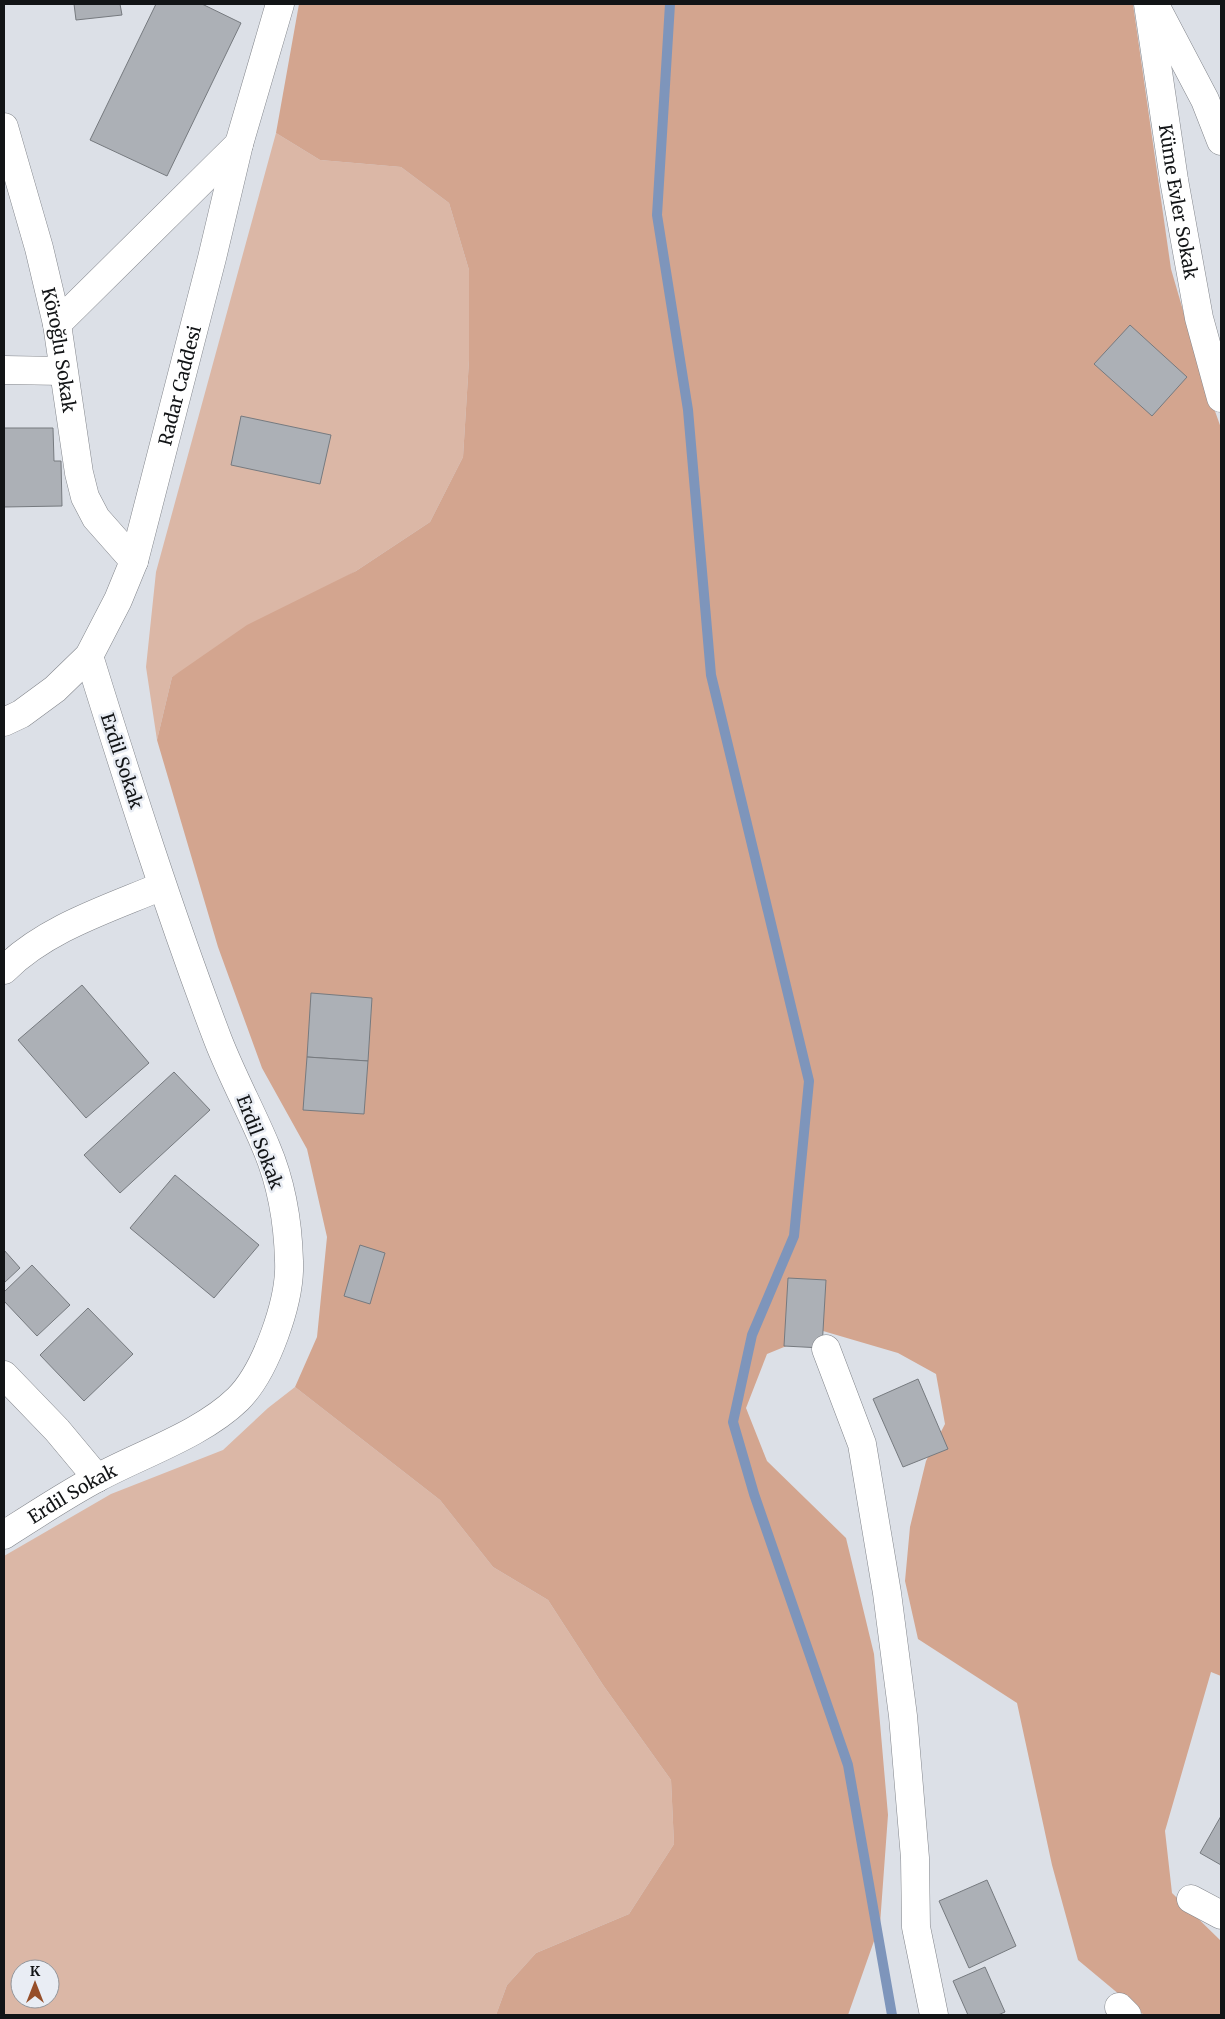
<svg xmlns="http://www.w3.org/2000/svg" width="1225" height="2019" font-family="Merriweather,serif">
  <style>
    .green { fill: #dbb7a6; fill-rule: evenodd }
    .forest { fill: #d3a58f }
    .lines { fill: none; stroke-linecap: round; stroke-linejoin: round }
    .stream { stroke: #7e95bb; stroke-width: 10 }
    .building { fill: #acb0b6; stroke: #767a7f }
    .street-casing { stroke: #82858b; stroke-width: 29 }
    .secondary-casing { stroke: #82858b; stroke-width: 29 }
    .street { stroke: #fff; stroke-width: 28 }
    .secondary { stroke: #fff; stroke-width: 28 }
    .labels { text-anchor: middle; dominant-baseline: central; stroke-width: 5; stroke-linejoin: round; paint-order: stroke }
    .street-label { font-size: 18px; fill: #121416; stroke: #e9edf4 }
  </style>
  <rect width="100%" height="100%" fill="#dce0e7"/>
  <!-- green -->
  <g class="green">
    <polygon points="276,133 320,160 401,167 449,203 469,270 469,360 463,457 430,522 356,571 172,677 157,740 146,667 156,572"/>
    <path d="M 295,1387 L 440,1500 L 493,1567 L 548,1600 L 603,1685 L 671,1780 L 674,1844 L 629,1914 L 536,1953 L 507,1985 L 496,2015 L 4,2015 L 4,1556 L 111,1494 L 223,1450 L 268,1408 ZM 20,1969 L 50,1969 L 50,1999 L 20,1999 Z"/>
  </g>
  <!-- forest -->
  <polygon class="forest" points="299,4 1133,4 1171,269 1200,369 1221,428 1221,1676 1211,1672 1165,1831 1172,1893 1221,1941 1221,2015 1144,2015 1078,1960 1052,1865 1017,1703 918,1639 905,1581 910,1527 926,1461 945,1424 936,1374 898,1353 823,1331 767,1354 746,1408 767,1461 846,1538 874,1654 888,1815 880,1924 848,2015 496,2015 507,1985 536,1953 629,1914 674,1844 671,1780 603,1685 548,1600 493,1567 440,1500 295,1387 317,1337 327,1237 307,1149 262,1068 218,947 157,740 172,677 247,625 356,571 430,522 463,457 469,360 469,270 449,203 401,167 320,160 276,133"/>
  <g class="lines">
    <!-- stream -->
    <polyline class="stream" points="670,4 657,215 688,410 711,675 809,1081 794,1236 752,1335 733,1422 754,1494 848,1765 892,2015"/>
  </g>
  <!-- building -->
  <g class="building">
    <polygon points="74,4 120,4 122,15 76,20"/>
    <polygon points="156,4 202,4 241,23 167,176 90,140"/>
    <polygon points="1130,325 1187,377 1152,416 1094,364"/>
    <polygon points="241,416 331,435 320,484 231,465"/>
    <polygon points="4,428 53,428 54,461 61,461 62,506 4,507"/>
    <polygon points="82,985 149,1063 86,1118 18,1040"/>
    <polygon points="311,993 372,998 368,1061 307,1057"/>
    <polygon points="307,1057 368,1061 364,1114 303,1110"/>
    <polygon points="174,1072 210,1110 120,1193 84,1155"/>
    <polygon points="175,1175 259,1245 214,1298 130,1228"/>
    <polygon points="360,1245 385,1253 370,1304 344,1296"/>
    <polygon points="4,1250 20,1268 4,1283"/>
    <polygon points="32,1265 70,1305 37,1336 4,1301 4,1292"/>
    <polygon points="788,1278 826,1280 822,1348 784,1346"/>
    <polygon points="88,1308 133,1354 84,1401 40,1355"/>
    <polygon points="918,1379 948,1449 903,1467 873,1399"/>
    <polygon points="1221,1816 1221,1865 1200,1853"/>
    <polygon points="987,1880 1016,1946 969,1968 939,1901"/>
    <polygon points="985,1967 1005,2012 998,2015 968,2015 953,1981"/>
  </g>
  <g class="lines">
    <defs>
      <g id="street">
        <path id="s1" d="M 1148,4 L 1174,180 L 1199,318 L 1221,398"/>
        <polyline points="1155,5 1205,100 1221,141"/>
        <path id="s2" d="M 4,127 L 39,248 L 57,324 L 79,473 L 85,497 L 96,518 L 134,561"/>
        <polyline points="57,324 239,144"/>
        <polyline points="4,370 63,371"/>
        <path d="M 4,970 C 46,928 108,909 162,886"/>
        <polyline points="826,1349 862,1444 887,1593 903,1716 915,1858 916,1927 934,2015"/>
        <polyline points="4,1375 57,1430 97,1478"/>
        <polyline points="1191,1899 1221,1915"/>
        <polyline points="1119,2007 1127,2015"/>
      </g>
      <g id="secondary">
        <path id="s3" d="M 4,722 L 21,714 L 55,689 L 89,656 L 118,600 L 134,561 L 212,258 L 239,144 L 280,4"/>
        <path id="s4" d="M 4,1535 C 35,1515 67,1494 99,1477 C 144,1453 202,1434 238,1399 C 266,1371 291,1300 289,1261 C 288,1223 281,1182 266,1147 C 251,1111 232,1076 218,1040 C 170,914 129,785 89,656"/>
      </g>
    </defs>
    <!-- street casing -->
    <use href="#street" class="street-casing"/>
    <!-- secondary casing -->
    <use href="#secondary" class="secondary-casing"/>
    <!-- street -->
    <use href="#street" class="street"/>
    <!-- secondary -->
    <use href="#secondary" class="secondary"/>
  </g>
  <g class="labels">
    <!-- street labels -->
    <g class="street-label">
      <text stroke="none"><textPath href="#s1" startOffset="200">Küme Evler Sokak</textPath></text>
      <text stroke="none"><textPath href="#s2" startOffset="230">Köroğlu Sokak</textPath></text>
      <text stroke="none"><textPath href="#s3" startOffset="395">Radar Caddesi</textPath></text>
      <text transform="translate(122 761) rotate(72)">Erdil Sokak</text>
      <text transform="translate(260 1142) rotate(69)">Erdil Sokak</text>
      <text stroke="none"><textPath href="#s4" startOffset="80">Erdil Sokak</textPath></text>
    </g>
  </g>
  <!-- border -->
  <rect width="1225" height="2019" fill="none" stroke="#121416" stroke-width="10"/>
  <!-- north arrow -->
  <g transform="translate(35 1984)"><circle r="24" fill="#e9edf4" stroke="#93969b"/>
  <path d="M0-4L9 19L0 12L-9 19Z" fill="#964f2a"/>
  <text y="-8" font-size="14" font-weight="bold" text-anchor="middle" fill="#121416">K</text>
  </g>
</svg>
